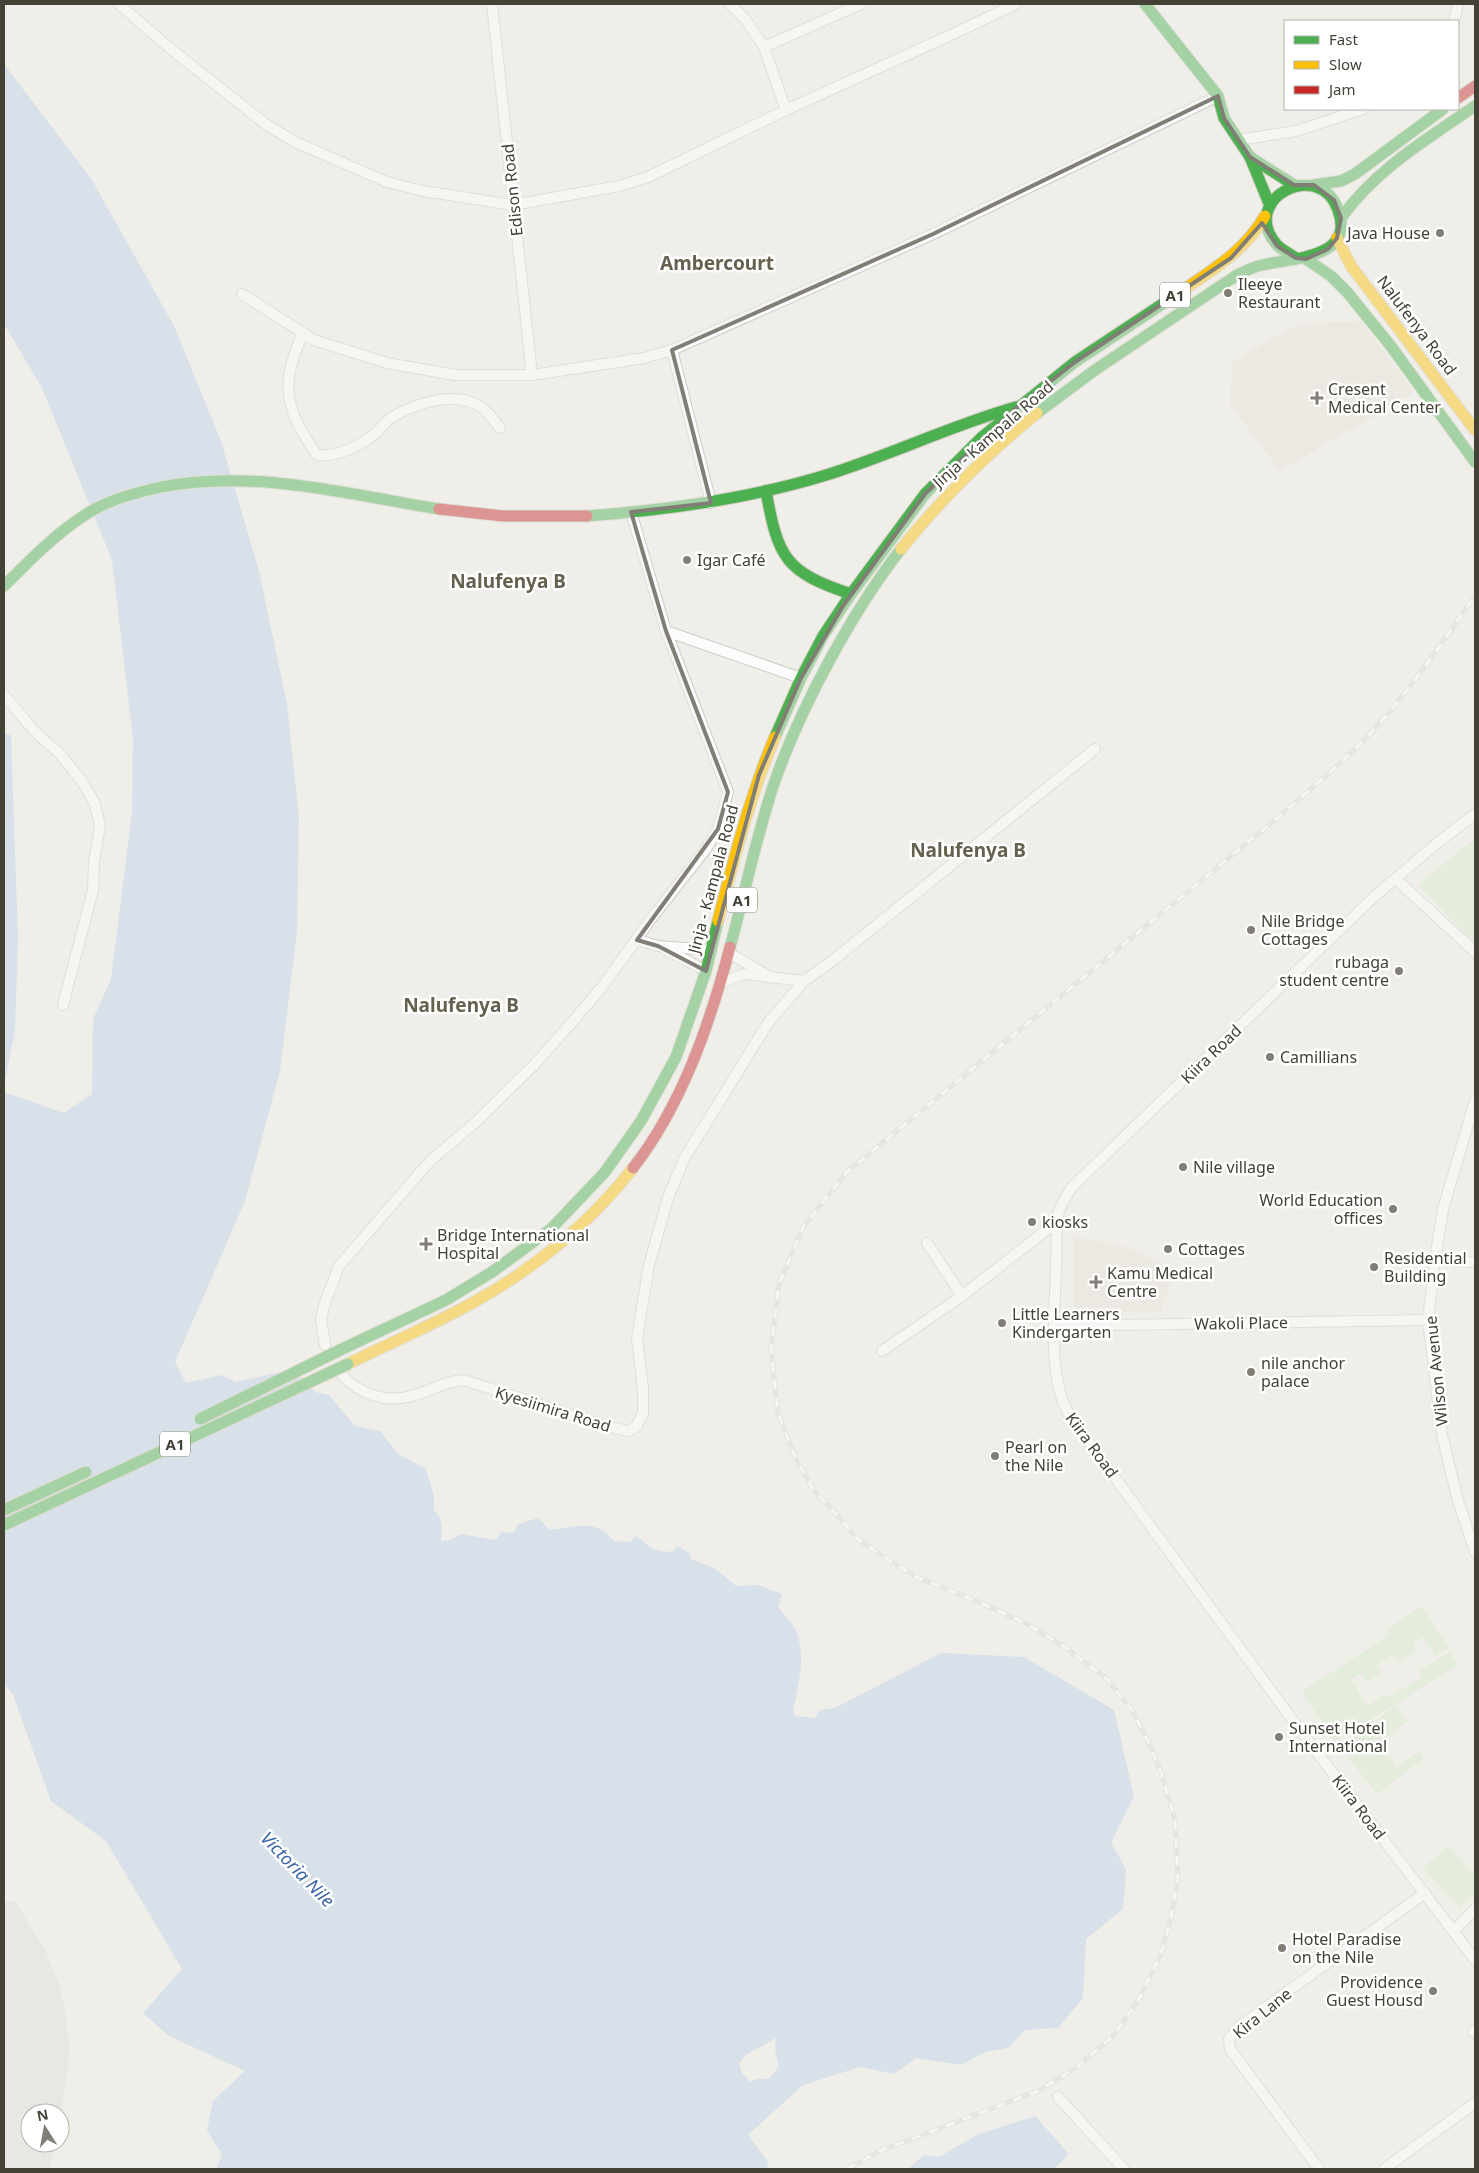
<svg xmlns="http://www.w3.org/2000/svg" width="1479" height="2173" font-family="'Noto Sans',sans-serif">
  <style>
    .industrial { fill: #dfddd7 }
    .medical { fill: #e9e0da }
    .green { fill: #d7e8cb }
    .water { fill: #bdcfea; fill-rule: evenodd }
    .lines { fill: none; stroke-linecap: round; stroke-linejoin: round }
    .street-casing { stroke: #cdccc7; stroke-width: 12 }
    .fast-casing { stroke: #ceccc0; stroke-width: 13 }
    .slow-casing { stroke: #ceccc0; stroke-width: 13 }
    .jam-casing { stroke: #ceccc0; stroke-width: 13 }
    .street { stroke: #fdfcfc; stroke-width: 10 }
    .fast { stroke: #4caf50; stroke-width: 11 }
    .slow { stroke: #ffc107; stroke-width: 11 }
    .jam { stroke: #c62828; stroke-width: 11 }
    .rail-casing { stroke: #d9d9d8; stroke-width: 5 }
    .rail { stroke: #fff; stroke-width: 3; stroke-dasharray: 9; stroke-linecap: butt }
    .fast-bridge-casing { stroke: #c5bfa6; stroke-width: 13; stroke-linecap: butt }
    .fast-bridge { stroke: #4caf50; stroke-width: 11 }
    .marked { fill: none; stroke: #807e75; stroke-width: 4; stroke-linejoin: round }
    .poi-dot { fill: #807e75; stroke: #fff; stroke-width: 2 }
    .labels { text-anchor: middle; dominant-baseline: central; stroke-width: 5; stroke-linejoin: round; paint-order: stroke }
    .shield { fill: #fff; stroke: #7c7a72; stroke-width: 1 }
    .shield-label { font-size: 15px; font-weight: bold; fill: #444136 }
    .street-label { font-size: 16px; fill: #444136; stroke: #fff }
    .poi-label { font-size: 16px; fill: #444136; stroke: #fff; text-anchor: start }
    .water-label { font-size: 18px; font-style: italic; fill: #3864a7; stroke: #fff }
    .quarter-label { font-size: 19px; font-weight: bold; fill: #66614e; stroke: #fff }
  </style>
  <rect width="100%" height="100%" fill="#efeee9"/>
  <!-- industrial -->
  <polygon class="industrial" points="15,1901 45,1950 60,1987 66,2017 69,2045 68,2069 60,2121 60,2113 30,2113 30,2143 55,2143 50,2169 4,2169 4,1902"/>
  <!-- medical -->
  <g class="medical">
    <polygon points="1361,321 1414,392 1280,471 1230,404 1233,361 1298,324"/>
    <polygon points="1073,1237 1121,1245 1175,1271 1161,1311 1091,1312 1080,1311 1074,1306"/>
  </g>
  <!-- green -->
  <g class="green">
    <polygon points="1475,838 1475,943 1418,885"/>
    <polygon points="1422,1606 1449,1648 1435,1656 1423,1637 1412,1644 1416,1651 1398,1662 1393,1655 1377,1665 1382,1673 1367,1682 1361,1673 1351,1680 1367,1706 1386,1694 1389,1698 1422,1677 1419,1671 1450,1652 1458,1665 1334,1742 1302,1691 1390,1635 1387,1629"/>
    <polygon points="1396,1705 1408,1721 1378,1745 1397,1768 1419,1751 1424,1758 1377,1794 1341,1748"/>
    <polygon points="1447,1846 1475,1875 1475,1893 1460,1907 1423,1869"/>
  </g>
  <!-- water -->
  <g class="water">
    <path d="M 4,64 L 92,180 L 174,326 L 221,441 L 259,571 L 287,704 L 299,818 L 297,931 L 280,1071 L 245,1201 L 175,1362 L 186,1383 L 222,1375 L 236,1382 L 287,1371 L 301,1378 L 315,1392 L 329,1395 L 355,1426 L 380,1431 L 398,1454 L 426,1469 L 434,1496 L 434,1510 C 444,1520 442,1528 441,1541 L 450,1540 L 461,1534 L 495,1540 L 502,1532 L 514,1533 L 518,1524 L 538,1518 L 550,1530 C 574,1527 597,1518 614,1541 L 631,1542 L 635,1536 C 643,1539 643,1542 649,1546 C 654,1551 667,1553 674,1551 L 677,1546 L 689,1553 L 691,1559 L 716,1569 L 736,1586 L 758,1585 L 782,1594 L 778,1607 C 784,1615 794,1624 797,1633 C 806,1659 798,1686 793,1711 L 796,1716 L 815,1718 L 820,1710 L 835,1708 L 941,1653 L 1024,1657 L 1114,1710 L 1134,1796 L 1111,1843 L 1126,1869 L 1123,1909 L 1086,1939 L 1083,1998 L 1058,2028 L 1025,2030 L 1008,2048 L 985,2052 L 961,2065 L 916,2058 L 894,2074 L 860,2067 L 803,2085 L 748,2135 L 768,2162 L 767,2169 L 216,2169 L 222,2155 L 207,2130 L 213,2101 L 245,2071 L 169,2036 L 143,2013 L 182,1969 L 106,1841 L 51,1801 L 13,1695 L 4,1683 L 4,1092 L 64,1113 L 92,1094 L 93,1019 L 111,979 L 132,812 L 133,739 L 112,560 L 42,388 L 4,324 ZM 776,2038 L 775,2048 L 779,2067 L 768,2079 L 757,2079 L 750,2082 L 742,2073 L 739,2063 L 746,2055 Z"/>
    <polygon points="4,732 11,736 18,938 15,1030 4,1086"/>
    <polygon points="1035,2116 1069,2154 1054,2169 908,2169 924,2155 939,2157 977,2135"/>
  </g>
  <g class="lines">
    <defs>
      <g id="street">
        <polyline points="119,4 172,50 267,125 295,142 387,182 423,191 513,205 619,186 648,177 786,110 953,34 1016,4"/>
        <polyline points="492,4 532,375"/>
        <polyline points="730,4 746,20 764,47 786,110"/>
        <polyline points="1454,21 1458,4"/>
        <polyline points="764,47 861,4"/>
        <polyline points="1238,140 1296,131 1363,109"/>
        <polyline points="242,294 314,340 387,363 455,375 532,375 644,358 672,350 933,234 1218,96"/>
        <path d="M 303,333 C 280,386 284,407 317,455 C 337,457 361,446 377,432 C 382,427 387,420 394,416 C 419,402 460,389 485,410 C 490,415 495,422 500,428"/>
        <polyline points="672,350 711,503"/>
        <polyline points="666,631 801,678"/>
        <polyline points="4,695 36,733 59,753 82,781 95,804 100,826 94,862 93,890 63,1005"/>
        <path d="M 1475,814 L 1436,844 L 1375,896 L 1072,1187 C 1067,1195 1062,1202 1059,1211 C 1055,1229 1057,1250 1056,1268 C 1055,1313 1047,1375 1069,1415 L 1297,1726 L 1475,1960"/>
        <polyline points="1396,879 1475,952"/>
        <polyline points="637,940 658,946 710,950"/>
        <polyline points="663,948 706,971"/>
        <polyline points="729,953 765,974"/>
        <polyline points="721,983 744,974 804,981"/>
        <polyline points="1475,1101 1443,1209 1435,1260 1428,1320 1442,1435 1458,1501 1475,1552"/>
        <polyline points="927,1243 962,1296"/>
        <polyline points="1435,1260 1475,1262"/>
        <polyline points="1055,1326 1428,1320"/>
        <polyline points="325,1345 321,1320 325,1303 339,1266 430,1161 475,1123 534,1065 574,1020 602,987 651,919 706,849 718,829 728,792 666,631 631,512"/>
        <polyline points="882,1351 962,1296 1058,1221"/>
        <path d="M 341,1374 C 360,1395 387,1404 415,1395 C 434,1390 441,1382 464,1380 L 605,1426 L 628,1431 L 636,1427 L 643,1413 L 643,1388 L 637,1338 L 649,1265 L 668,1198 L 684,1159 L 768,1023 L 804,981 L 832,961 L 1095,749"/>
        <polyline points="1454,1931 1475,1909"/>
        <polyline points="1473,2032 1475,2030"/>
        <polyline points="1058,2097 1124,2169"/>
        <polyline points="1319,2169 1230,2049 1229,2039 1241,2025 1425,1893"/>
        <polyline points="1384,2169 1475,2103"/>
      </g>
      <g id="fast">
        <polyline points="1145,4 1218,96 1224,118 1250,157 1270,206"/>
        <polyline points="1250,157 1294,185"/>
        <polyline points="1314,185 1341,181 1355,174 1443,109"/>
        <path d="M 1341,218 C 1376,169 1426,140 1475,106"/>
        <polyline points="1306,259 1331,276 1347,292 1390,345 1475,462"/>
        <path d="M 1037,413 L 1095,370 L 1237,275 C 1245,271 1253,267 1262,265 C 1291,258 1356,259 1338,210 C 1320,157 1237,199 1277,245 C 1282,250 1290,254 1296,258"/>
        <path d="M 766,491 C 778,558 785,572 851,594"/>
        <path d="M 587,516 C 667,510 747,499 823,476 C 889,456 949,426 1016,407"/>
        <path d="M 4,586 C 32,558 59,530 93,510 C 114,498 138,492 161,487 C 256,469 346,494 439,509"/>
        <polyline points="775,737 801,678 823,636 851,594 925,494 982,437 1075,362 1176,295"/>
        <path d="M 730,947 C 746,890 757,831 777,775 C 804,701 853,611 901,549"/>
        <polyline points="340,1350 446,1300 492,1272 551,1229 605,1172 641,1121 676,1057 706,971 718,921"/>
      </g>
      <g id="slow">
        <polyline points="1337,238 1351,266 1475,430"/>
        <path d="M 1176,295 C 1209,272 1245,252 1265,216"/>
        <path d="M 901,549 C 941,499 987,454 1037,413"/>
        <path d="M 718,921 C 734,859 750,796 775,737"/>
        <path d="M 348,1364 C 390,1343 433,1325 474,1302 C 535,1268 590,1223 633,1168"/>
      </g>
      <g id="jam">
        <polyline points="1458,98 1475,86"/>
        <polyline points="439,509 503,516 587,516"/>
        <path d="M 633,1168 C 682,1105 710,1024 730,947"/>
      </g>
    </defs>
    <!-- street casing -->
    <use href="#street" class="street-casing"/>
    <!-- fast casing -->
    <use href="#fast" class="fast-casing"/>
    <!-- slow casing -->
    <use href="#slow" class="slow-casing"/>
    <!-- jam casing -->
    <use href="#jam" class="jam-casing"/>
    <!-- street -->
    <use href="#street" class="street"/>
    <!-- fast -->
    <use href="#fast" class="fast"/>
    <!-- slow -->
    <use href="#slow" class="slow"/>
    <!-- jam -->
    <use href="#jam" class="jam"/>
    <defs>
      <path id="rail" d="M 847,2169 L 880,2151 L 1038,2091 L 1077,2067 L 1113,2036 L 1138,2001 L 1161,1954 L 1171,1918 L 1178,1878 L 1175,1820 L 1162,1775 L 1149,1743 L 1132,1710 L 1107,1679 L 1065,1647 L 1027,1624 L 979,1602 L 914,1576 L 860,1541 L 813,1489 L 795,1457 L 778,1413 L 771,1349 L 779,1284 L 803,1227 L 847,1172 L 1281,815 C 1309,790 1339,766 1366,738 C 1407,695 1441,644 1475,596"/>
    </defs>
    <!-- rail casing -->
    <use href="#rail" class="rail-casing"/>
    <!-- rail -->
    <use href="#rail" class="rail"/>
    <defs>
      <g id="fast-bridge">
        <polyline points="200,1419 340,1350"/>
        <polyline points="4,1510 86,1472"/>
        <polyline points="4,1525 348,1364"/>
      </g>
    </defs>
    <!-- fast-bridge casing -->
    <use href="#fast-bridge" class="fast-bridge-casing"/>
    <!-- fast-bridge -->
    <use href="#fast-bridge" class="fast-bridge"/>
  </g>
  <!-- marked area -->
  <path d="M0 0H1479V2173H0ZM 1218,96 L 1224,118 L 1250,157 L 1294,185 L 1314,185 L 1334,200 L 1341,218 L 1337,238 L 1328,249 L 1306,259 L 1296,258 L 1277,246 L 1262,223 L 1231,258 L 1075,362 L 1014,410 L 925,494 L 843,606 L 801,678 L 759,775 L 706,971 L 658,946 L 637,940 L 718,829 L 728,792 L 666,631 L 631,512 L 711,503 L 672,350 L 933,234 Z" fill="#efeee9" fill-opacity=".55" fill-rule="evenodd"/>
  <path class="marked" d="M 1218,96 L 1224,118 L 1250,157 L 1294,185 L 1314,185 L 1334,200 L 1341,218 L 1337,238 L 1328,249 L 1306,259 L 1296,258 L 1277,246 L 1262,223 L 1231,258 L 1075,362 L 1014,410 L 925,494 L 843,606 L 801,678 L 759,775 L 706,971 L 658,946 L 637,940 L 718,829 L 728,792 L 666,631 L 631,512 L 711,503 L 672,350 L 933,234 Z"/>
  <!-- markers -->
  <g class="poi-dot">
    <circle cx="1440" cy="233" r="5"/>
    <circle cx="1228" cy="293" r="5"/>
    <path d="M1314.5 390.5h5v5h5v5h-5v5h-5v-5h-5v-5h5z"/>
    <circle cx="687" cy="560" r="5"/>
    <circle cx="1251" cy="930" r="5"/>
    <circle cx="1399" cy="971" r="5"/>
    <circle cx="1270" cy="1057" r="5"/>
    <circle cx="1183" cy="1167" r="5"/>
    <circle cx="1393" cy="1209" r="5"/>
    <circle cx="1032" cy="1222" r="5"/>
    <path d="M423.5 1236.5h5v5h5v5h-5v5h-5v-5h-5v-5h5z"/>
    <circle cx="1168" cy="1249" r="5"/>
    <circle cx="1374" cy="1267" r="5"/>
    <path d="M1093.5 1274.5h5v5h5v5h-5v5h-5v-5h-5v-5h5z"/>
    <circle cx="1002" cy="1323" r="5"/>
    <circle cx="1251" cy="1372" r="5"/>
    <circle cx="995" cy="1456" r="5"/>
    <circle cx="1279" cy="1737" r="5"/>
    <circle cx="1282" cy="1948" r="5"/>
    <circle cx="1433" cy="1991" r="5"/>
  </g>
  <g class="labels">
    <!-- shield labels -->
    <g class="shield">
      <rect x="1160" y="282.5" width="30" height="25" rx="4"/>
      <rect x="727" y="887.5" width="30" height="25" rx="4"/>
      <rect x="160" y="1431.5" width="30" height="25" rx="4"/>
    </g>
    <g class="shield-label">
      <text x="1175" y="295">A1</text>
      <text x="742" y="900">A1</text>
      <text x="175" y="1444">A1</text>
    </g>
    <!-- street labels -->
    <g class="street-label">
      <text transform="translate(512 190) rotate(-96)">Edison Road</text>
      <text transform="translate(1417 325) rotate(53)">Nalufenya Road</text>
      <text transform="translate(993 434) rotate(-41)">Jinja - Kampala Road</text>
      <text transform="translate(713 879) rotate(-75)">Jinja - Kampala Road</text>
      <text transform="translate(1211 1054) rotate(-44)">Kiira Road</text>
      <text transform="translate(1241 1323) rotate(-1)">Wakoli Place</text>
      <text transform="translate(1436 1371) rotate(-96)">Wilson Avenue</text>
      <text transform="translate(553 1409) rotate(17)">Kyesiimira Road</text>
      <text transform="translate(1092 1445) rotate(54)">Kiira Road</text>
      <text transform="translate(1359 1807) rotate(53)">Kiira Road</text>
      <text transform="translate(1262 2013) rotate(-39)">Kira Lane</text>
    </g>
    <!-- poi labels -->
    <g class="poi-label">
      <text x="1430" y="233" text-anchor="end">Java House</text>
      <text x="1238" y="284">Ileeye<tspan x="1238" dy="18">Restaurant</tspan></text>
      <text x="1328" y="389">Cresent<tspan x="1328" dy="18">Medical Center</tspan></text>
      <text x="697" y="560">Igar Café</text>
      <text x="1261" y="921">Nile Bridge<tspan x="1261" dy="18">Cottages</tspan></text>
      <text x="1389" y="962" text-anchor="end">rubaga<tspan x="1389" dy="18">student centre</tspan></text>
      <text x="1280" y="1057">Camillians</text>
      <text x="1193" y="1167">Nile village</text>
      <text x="1383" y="1200" text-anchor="end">World Education<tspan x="1383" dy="18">offices</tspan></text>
      <text x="1042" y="1222">kiosks</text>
      <text x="437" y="1235">Bridge International<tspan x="437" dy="18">Hospital</tspan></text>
      <text x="1178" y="1249">Cottages</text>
      <text x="1384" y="1258">Residential<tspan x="1384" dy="18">Building</tspan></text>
      <text x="1107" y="1273">Kamu Medical<tspan x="1107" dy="18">Centre</tspan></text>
      <text x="1012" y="1314">Little Learners<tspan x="1012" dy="18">Kindergarten</tspan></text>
      <text x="1261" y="1363">nile anchor<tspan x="1261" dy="18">palace</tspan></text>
      <text x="1005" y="1447">Pearl on<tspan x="1005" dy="18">the Nile</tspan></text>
      <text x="1289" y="1728">Sunset Hotel<tspan x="1289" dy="18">International</tspan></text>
      <text x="1292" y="1939">Hotel Paradise<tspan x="1292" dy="18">on the Nile</tspan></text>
      <text x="1423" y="1982" text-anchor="end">Providence<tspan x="1423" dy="18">Guest Housd</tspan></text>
    </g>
    <!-- water labels -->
    <g class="water-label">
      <text transform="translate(298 1869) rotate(46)">Victoria Nile</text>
    </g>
    <!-- quarter labels -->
    <g class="quarter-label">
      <text x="717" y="263">Ambercourt</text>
      <text x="508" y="581">Nalufenya B</text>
      <text x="968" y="850">Nalufenya B</text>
      <text x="461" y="1005">Nalufenya B</text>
    </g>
  </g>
  <!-- border -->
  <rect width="1479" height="2173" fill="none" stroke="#444136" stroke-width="10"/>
  <!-- legend -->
  <rect x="1284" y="20" width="175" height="90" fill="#ffffff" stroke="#b4b3af"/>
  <rect x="1294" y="36" width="25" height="8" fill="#4caf50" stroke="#b4b3af"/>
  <text x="1329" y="45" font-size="15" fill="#444136">Fast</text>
  <rect x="1294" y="61" width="25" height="8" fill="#ffc107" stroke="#b4b3af"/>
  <text x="1329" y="70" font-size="15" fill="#444136">Slow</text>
  <rect x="1294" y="86" width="25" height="8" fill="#c62828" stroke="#b4b3af"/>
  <text x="1329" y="95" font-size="15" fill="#444136">Jam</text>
  <!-- north arrow -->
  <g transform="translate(45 2128) rotate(349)"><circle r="24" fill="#ffffff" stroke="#b4b3af"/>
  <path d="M0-4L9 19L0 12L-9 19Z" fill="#807e75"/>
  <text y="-8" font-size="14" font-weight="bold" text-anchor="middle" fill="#444136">N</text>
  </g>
</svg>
